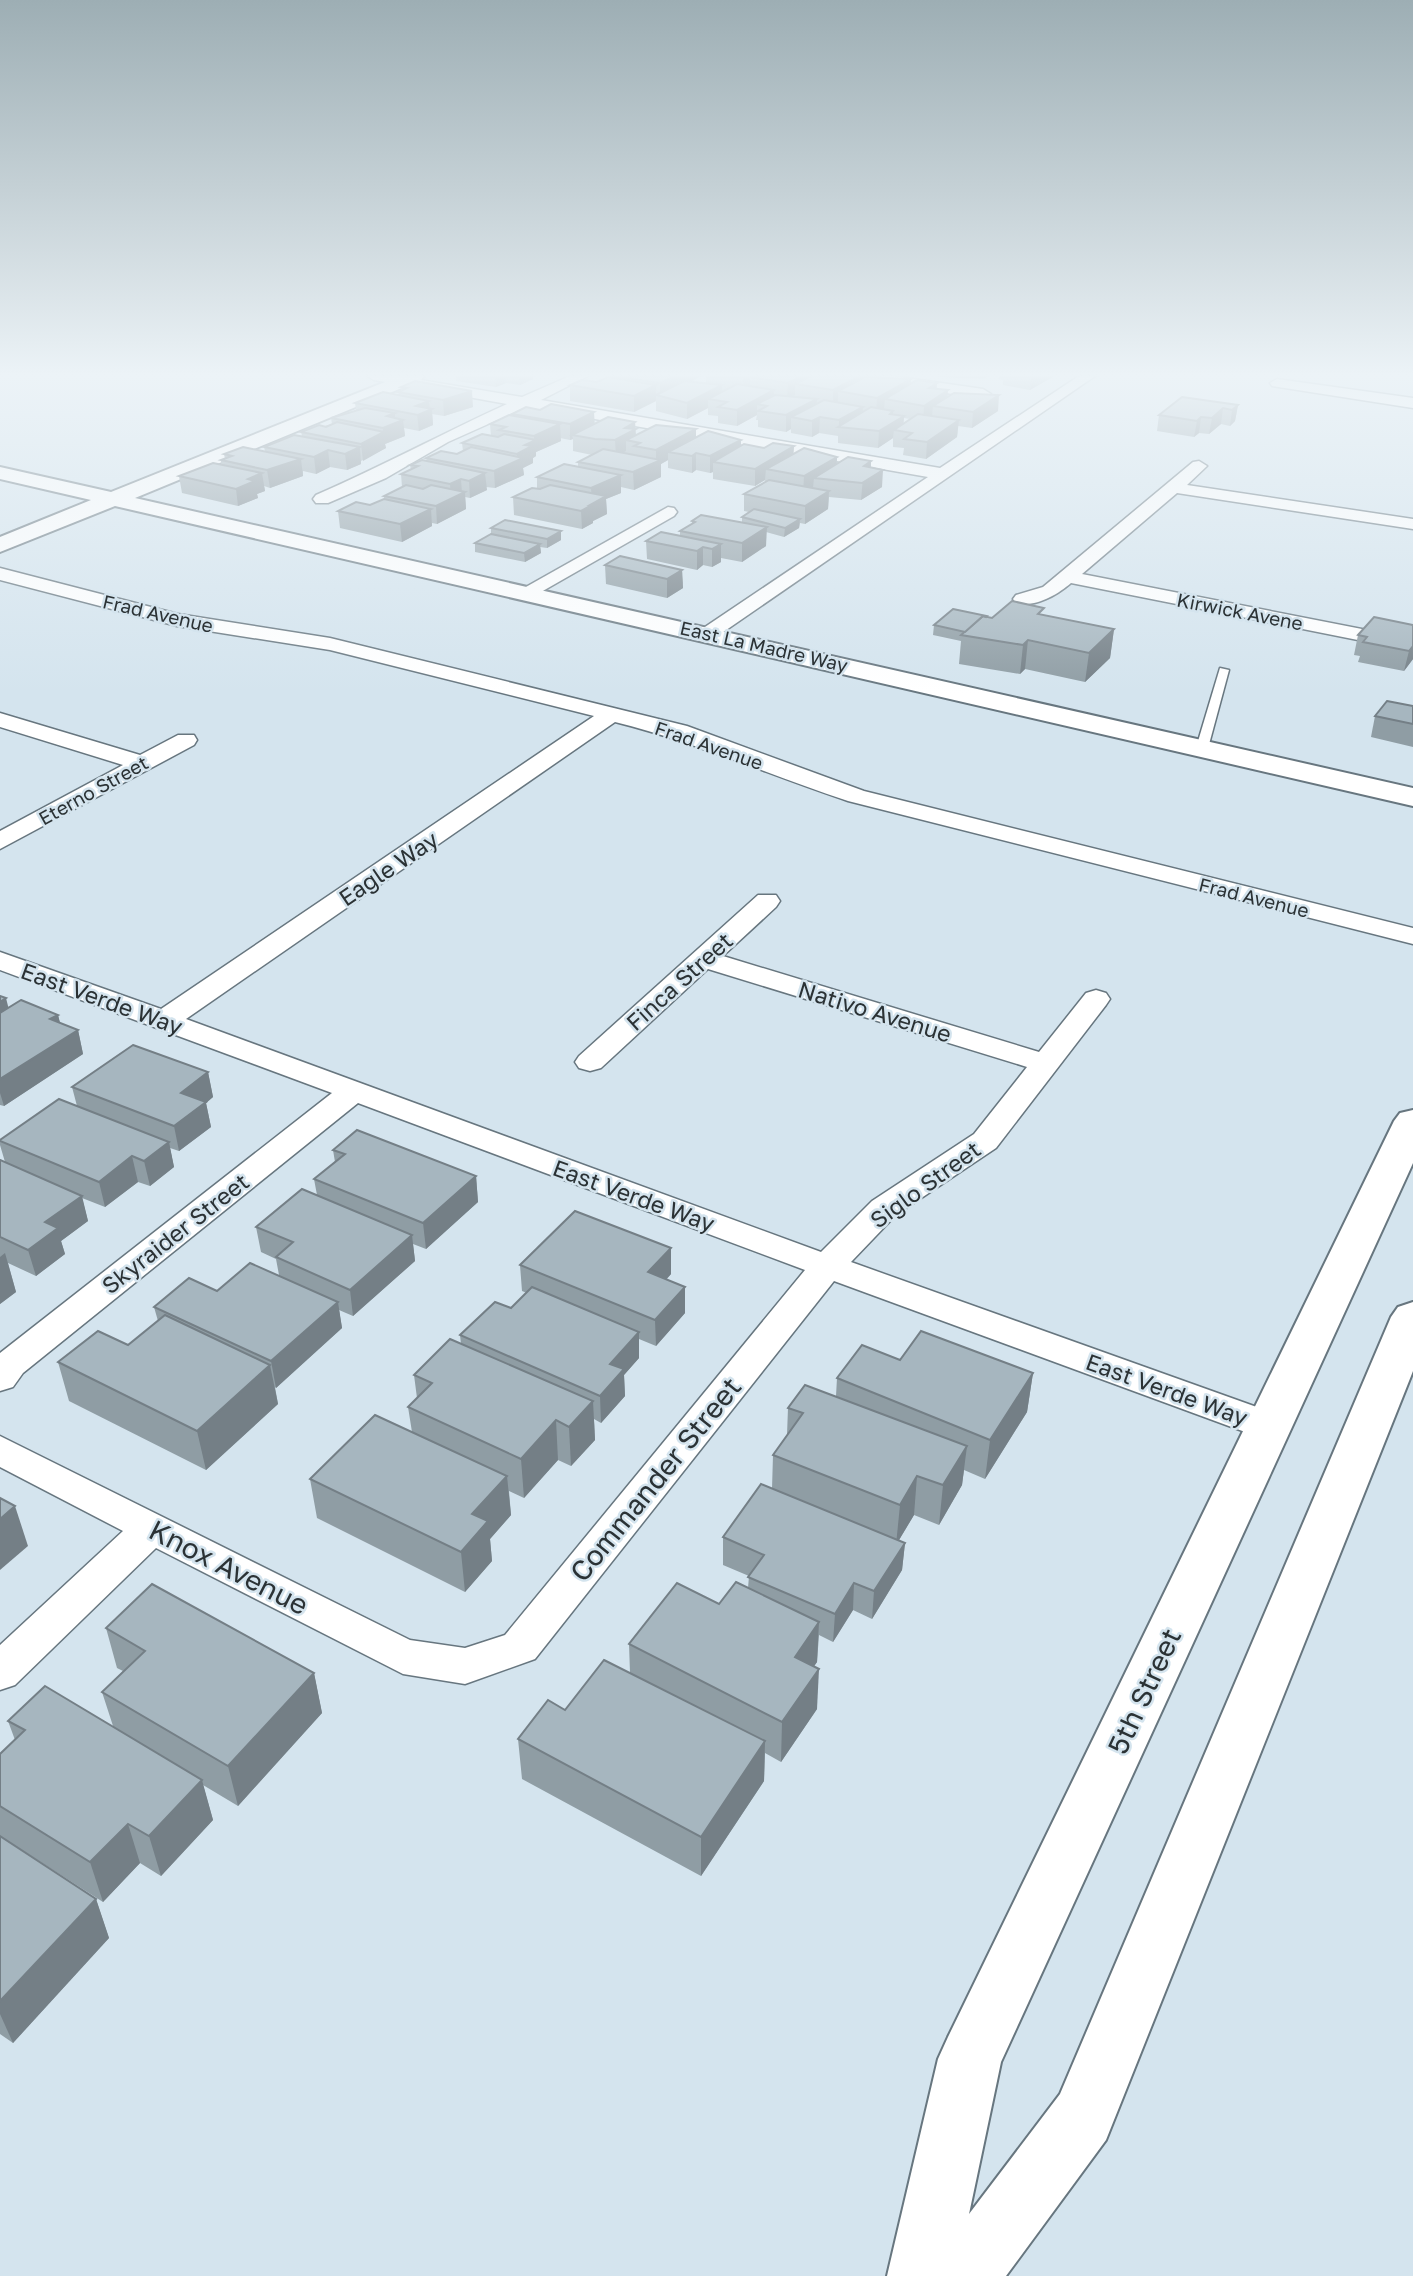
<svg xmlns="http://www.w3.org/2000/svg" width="1413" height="2276" font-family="'Golos Text',sans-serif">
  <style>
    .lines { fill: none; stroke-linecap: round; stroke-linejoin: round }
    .lane-casing { stroke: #67767f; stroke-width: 3 }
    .street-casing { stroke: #67767f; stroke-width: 3 }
    .secondary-casing { stroke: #67767f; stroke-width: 4 }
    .primary-casing { stroke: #67767f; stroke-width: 4 }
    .lane { fill: #fff; fill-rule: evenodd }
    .street { fill: #fff; fill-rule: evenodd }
    .secondary { fill: #fff; fill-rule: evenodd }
    .primary { fill: #fff; fill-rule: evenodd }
    .wall { fill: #8f9da4; fill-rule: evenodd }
    .shaded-wall { fill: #747f86 }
    .building { fill: #a6b6bf; stroke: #747f86; stroke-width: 2 }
    .labels { text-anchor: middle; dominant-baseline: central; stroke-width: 5; stroke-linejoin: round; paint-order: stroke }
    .far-street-label { font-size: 19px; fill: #2b3235; stroke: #d4e4ee }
    .street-label { font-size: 23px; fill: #2b3235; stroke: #d4e4ee }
    .near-street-label { font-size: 28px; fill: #2b3235; stroke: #d4e4ee }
  </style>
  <rect width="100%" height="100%" fill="#d4e4ee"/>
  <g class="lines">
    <defs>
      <polygon id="lane" points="1220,668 1229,670 1208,748 1202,751 1196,748"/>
      <g id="street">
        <path d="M 367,376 L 397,376 L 522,397 L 570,376 L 588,376 L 541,400 L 940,468 L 1079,376 L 1095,376 L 716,637 L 702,637 L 699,633 L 702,629 L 928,477 L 526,407 L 448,442 L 386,478 L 328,503 L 316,503 L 313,499 L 316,495 C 381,467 443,433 507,404 L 374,380 Z"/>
        <polygon points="860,376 893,376 983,389 991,394 983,399 867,380"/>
        <polygon points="1277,379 1413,398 1413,408 1272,386 1270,383"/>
        <path d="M 1199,461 L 1207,466 L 1187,485 L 1413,519 L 1413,529 L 1177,493 L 1082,574 L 1413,639 L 1413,651 L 1071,583 C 1057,595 1035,608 1016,603 L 1013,599 L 1016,595 L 1043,587 L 1193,462 Z"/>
        <polygon points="668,507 674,508 677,512 674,516 534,596 520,596 517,592"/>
        <path d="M 0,568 L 178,614 L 330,638 L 687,726 L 864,791 L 1413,928 L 1413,944 L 848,801 C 770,775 695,742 615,722 L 186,1019 L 821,1252 L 872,1201 L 974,1134 L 1027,1067 L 708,969 L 601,1068 L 590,1071 L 579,1068 L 575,1062 L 579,1056 L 758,895 L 776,895 L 780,901 L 776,907 L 723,956 L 1039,1052 L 1086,993 L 1096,990 L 1106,993 L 1110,999 L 1106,1005 L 996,1148 L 896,1215 L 851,1262 L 1282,1416 L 1288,1426 L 1282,1436 L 1269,1440 L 1256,1436 L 834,1281 L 535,1659 L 465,1684 L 403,1674 L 156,1548 L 15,1685 L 0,1690 L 0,1645 L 123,1531 L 0,1467 L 0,1436 L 410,1640 L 465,1648 L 505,1635 L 805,1270 L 358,1103 L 23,1373 L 13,1387 L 0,1391 L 0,1353 L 332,1093 L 0,970 L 0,952 L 161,1009 L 594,716 L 330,650 L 177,626 L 0,580 Z"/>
        <polygon points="0,713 140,755 178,735 194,735 197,740 194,745 0,849 0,831 123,765 0,727"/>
      </g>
      <polygon id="secondary" points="400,376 424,376 421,380 135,498 1413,788 1413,806 115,506 0,552 0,537 91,500 0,479 0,467 111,492"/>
      <polygon id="primary" points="1413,1110 1413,1163 1001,2062 969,2214 1060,2094 1391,1317 1398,1307 1413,1302 1413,1371 1106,2140 1006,2276 887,2276 938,2059 948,2037 1394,1121 1400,1113"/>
    </defs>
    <!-- lane casing -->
    <use href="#lane" class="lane-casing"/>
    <!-- street casing -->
    <use href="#street" class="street-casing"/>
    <!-- secondary casing -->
    <use href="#secondary" class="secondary-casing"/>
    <!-- primary casing -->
    <use href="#primary" class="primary-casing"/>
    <!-- lane -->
    <use href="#lane" class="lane"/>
    <!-- street -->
    <use href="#street" class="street"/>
    <!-- secondary -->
    <use href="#secondary" class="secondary"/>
    <!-- primary -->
    <use href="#primary" class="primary"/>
  </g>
  <!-- wall -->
  <g class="wall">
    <polygon points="456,376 533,376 533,379 520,385 506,383 496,387 456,381"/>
    <path d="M 608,376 L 701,376 L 691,382 L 706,383 L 706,376 L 865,376 L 865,377 L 911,379 L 911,383 L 937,383 L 936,389 L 948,396 L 998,411 L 972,428 L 958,426 L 957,437 L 926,459 L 903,455 L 904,448 L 893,447 L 893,438 L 878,448 L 838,443 L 838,436 L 819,433 L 812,437 L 791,433 L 791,429 L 786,432 L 758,427 L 758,420 L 756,420 L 757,415 L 737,426 L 718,423 L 718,416 L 708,415 L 708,408 L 687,419 L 656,411 L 656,401 L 634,412 L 570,401 L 570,385 L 597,382 L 608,377 ZM 904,418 L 910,419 L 903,424 Z"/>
    <polygon points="938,376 988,376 983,379 938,377"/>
    <polygon points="999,376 1054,376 1030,390 1003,385 1003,380 999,379"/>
    <polygon points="401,387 473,407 444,416 432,414 433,425 419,431 404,428 405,436 385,444 386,448 361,461 361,464 347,470 330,467 316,474 303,471 303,476 270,488 264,486 265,491 257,494 258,498 238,506 182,493 179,476 221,464 221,460 225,459 224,454 265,451 264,447 302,436 301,432 332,424 331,418 356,411 355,403 399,395 398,392 401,391"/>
    <polygon points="1238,405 1235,421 1230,426 1221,424 1209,434 1199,433 1194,437 1157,431 1159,415"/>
    <polygon points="540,410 594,412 594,424 635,422 636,435 741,440 741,446 764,448 794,446 793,453 837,457 837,464 871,461 871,467 882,487 861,500 829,497 828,509 805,524 800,523 799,528 784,537 766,532 766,546 742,562 721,558 721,562 712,567 703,565 697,570 647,559 646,541 680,535 680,531 692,524 692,521 742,523 742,517 749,512 744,511 744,494 765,482 765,480 755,486 713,479 713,472 710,473 696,470 692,473 668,468 668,460 661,464 661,477 634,490 621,487 621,493 606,499 607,514 593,521 593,523 582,529 514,515 513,497 537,489 537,477 578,467 578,462 592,455 573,451 573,439 570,440 560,438 561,441 536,452 536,456 533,458 533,463 523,468 524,475 495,488 486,487 487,490 470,498 465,497 466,509 437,524 432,523 432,526 402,542 340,528 338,511 370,505 384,499 384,496 402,487 401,474 411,470 410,465 427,461 426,458 457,454 463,451 462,443 491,436 490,424 512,416 512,414"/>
    <polygon points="491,528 561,540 547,548 540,547 541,553 525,562 475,552 475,543 491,534"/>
    <polygon points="605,565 682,570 683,588 667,598 606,584"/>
    <polygon points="1043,615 1114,629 1110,658 1085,682 1025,669 1020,674 959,664 961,641 933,635 934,625 987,616 987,617 992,618"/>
    <polygon points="1413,625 1413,659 1404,671 1358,662 1360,656 1354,655 1358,635"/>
    <polygon points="1413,706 1413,747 1371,737 1375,716"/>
    <polygon points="0,996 8,1008 58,1015 60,1023 78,1030 83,1054 4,1106 0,1105"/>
    <polygon points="208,1072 213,1097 206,1103 211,1127 179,1151 170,1148 174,1167 150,1186 138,1182 105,1207 82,1198 88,1221 61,1241 65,1254 36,1276 8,1263 16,1292 0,1304 0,1160 5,1162 0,1145 0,1140 77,1106 72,1087"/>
    <polygon points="333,1150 476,1176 478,1202 426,1249 413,1244 415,1261 353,1316 339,1310 342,1328 276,1388 275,1387 278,1404 206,1470 69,1401 58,1362 128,1345 158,1321 154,1307 279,1275 276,1259 261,1252 256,1227 317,1195 314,1179 335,1162"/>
    <polygon points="671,1248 671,1274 666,1280 685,1287 685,1313 656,1346 639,1339 639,1358 624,1375 625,1396 601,1423 594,1419 595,1440 571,1466 558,1460 524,1498 509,1491 511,1515 490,1539 492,1561 465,1592 317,1518 310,1479 412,1432 408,1407 417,1398 414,1375 461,1344 460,1335 511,1308 527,1293 522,1291 520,1265"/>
    <polygon points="900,1360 1033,1373 1027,1412 985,1479 964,1470 962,1485 939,1525 914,1515 899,1540 905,1543 902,1570 872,1619 853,1610 833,1642 819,1635 817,1662 814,1666 817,1709 781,1762 765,1753 764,1781 701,1876 522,1779 518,1739 630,1673 629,1644 719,1604 748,1588 749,1576 723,1565 723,1537 772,1489 773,1455 787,1435 788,1408 836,1396 837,1378"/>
    <polygon points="106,1628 314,1673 322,1713 238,1806 203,1785 213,1820 161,1876 140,1863 103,1902 0,1836 0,1754 15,1740 8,1721 113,1726 102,1692 123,1671 117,1668"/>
    <polygon points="0,1836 96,1899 109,1938 13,2043 0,2034"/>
  </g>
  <!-- shaded-wall -->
  <g class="shaded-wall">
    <polygon points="495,376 505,376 506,383 496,387"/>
    <polygon points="519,376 533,376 533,379 520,385"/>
    <polygon points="676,376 682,376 682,388 660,396 660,383"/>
    <polygon points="682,376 701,376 682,386"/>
    <polygon points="743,376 773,376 750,377 750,388 743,392"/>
    <polygon points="802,376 822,376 795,384 795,395 787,399 788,383"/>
    <polygon points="860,376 865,376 865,388 838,391 838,403 833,406 833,390"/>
    <polygon points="1031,376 1054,376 1030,390"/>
    <polygon points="911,379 910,395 885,399 884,409 876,414 877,398"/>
    <polygon points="937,383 936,398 948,390 947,406 933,406 932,416 923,422 924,406 929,388"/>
    <polygon points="656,385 656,401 634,412 634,396"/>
    <polygon points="722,385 722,400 708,399 708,408 687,419 687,403"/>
    <polygon points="774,390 774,406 757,404 757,415 737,426 737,410"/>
    <polygon points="472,391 473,407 444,416 443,400"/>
    <polygon points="999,395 998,411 972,428 973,412"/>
    <polygon points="817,399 816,415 791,417 791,429 786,432 786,415"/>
    <polygon points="429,401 430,410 432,409 433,425 419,431 416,406"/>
    <polygon points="1238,405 1235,421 1230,426 1232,410"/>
    <polygon points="863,407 862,423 839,427 839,420"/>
    <polygon points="1223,408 1221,424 1209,434 1212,418"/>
    <polygon points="893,411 893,423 904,416 903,432 894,430 893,438 878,448 879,431 890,414"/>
    <polygon points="594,412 595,428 572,435 573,439 570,440 570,424"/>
    <polygon points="395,413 395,423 403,420 405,436 385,444 386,448 363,461 361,444 383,432 383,428 387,416"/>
    <polygon points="820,417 819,433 812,437 812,421"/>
    <polygon points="1201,417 1199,433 1194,437 1197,421"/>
    <polygon points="959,420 957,437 926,459 927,442"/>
    <polygon points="635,422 636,442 626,440 626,451 616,456 615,440 625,428"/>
    <polygon points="560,424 561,441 536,452 536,456 533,458 533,463 523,468 524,475 495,488 494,471 517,460 517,454 525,445 534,441 534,436"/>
    <polygon points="696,429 696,446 668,452 668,460 661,464 661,477 634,490 633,472 656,462 656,450"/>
    <polygon points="741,440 741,456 713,462 713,472 710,473 710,456"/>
    <polygon points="794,446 793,463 766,469 765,480 755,486 755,469"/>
    <polygon points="360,447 361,464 347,470 345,454"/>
    <polygon points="328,450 330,467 316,474 314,457"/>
    <polygon points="696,453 696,470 692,473 692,456"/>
    <polygon points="837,457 836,474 814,478 813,488 803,494 804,476"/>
    <polygon points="301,459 303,476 270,488 267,470"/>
    <polygon points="871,461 870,477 883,470 882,487 861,500 864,466"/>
    <polygon points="262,473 265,491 257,494 258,498 238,506 236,489 248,479"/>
    <polygon points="485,473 487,490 470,498 469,481"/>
    <polygon points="621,475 621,493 606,499 607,514 593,521 593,523 582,529 581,511 592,504 591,488"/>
    <polygon points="461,479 462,493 465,492 466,509 437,524 436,506 451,499 450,484"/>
    <polygon points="829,491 828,509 805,524 805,506"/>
    <polygon points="431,509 432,526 402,542 400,524"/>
    <polygon points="800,519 799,528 784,537 785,528"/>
    <polygon points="767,527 766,546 742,562 742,543"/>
    <polygon points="561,531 561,540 547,548 547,539"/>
    <polygon points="540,544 541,553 525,562 524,553"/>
    <polygon points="721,544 721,562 712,567 712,549"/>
    <polygon points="703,547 703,565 697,570 697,551"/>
    <polygon points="682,570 683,588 667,598 667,579"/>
    <polygon points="1114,629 1110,658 1085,682 1089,653"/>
    <polygon points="1028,640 1025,669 1020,674 1023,645"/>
    <polygon points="1413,646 1413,659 1404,671 1409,651"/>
    <polygon points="6,998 12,1022 0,1030 0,1002"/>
    <polygon points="58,1015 64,1039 78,1030 83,1054 4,1106 0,1093 0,1079 50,1019"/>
    <polygon points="208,1072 213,1097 206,1103 211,1127 179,1151 174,1126 181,1093"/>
    <polygon points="169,1142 174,1167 150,1186 144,1161"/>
    <polygon points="132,1156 138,1182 105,1207 99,1182"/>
    <polygon points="476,1176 478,1202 426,1249 423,1223"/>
    <polygon points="82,1196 88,1221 61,1241 65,1254 36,1276 28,1250 45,1222"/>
    <polygon points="412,1235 415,1261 353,1316 350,1290"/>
    <polygon points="671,1248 671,1274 649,1298 648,1272"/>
    <polygon points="5,1253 16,1292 0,1304 0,1257"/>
    <polygon points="685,1287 685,1313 656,1346 655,1320"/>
    <polygon points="338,1302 342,1328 276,1388 271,1361"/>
    <polygon points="639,1332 639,1358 624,1375 625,1396 601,1423 600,1396 610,1364"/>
    <polygon points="270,1365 278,1404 206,1470 197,1431"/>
    <polygon points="1033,1373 1027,1412 985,1479 990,1440"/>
    <polygon points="593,1401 595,1440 571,1466 569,1427"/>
    <polygon points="556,1420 558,1460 524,1498 521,1459"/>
    <polygon points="967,1446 962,1485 939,1525 943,1485"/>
    <polygon points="507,1476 511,1515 490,1539 492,1561 465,1592 461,1552 472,1514"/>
    <polygon points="917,1476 914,1515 896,1545 900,1505"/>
    <polygon points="15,1506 28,1546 0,1570 0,1519"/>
    <polygon points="905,1543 902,1570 872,1619 874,1591"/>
    <polygon points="854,1583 853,1610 833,1642 835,1614"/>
    <polygon points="819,1622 817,1662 793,1697 795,1657"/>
    <polygon points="819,1669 817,1709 781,1762 782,1722"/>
    <polygon points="314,1673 322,1713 238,1806 228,1766"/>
    <polygon points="765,1741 764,1781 701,1876 701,1837"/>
    <polygon points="202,1780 213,1820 161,1876 149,1836"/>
    <polygon points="128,1824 140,1863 103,1902 90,1862"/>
    <polygon points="96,1899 109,1938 13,2043 0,2014 0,2001"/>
  </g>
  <!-- building -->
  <g class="building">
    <polygon points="612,376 676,376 660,383"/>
    <polygon points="753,376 802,376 788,383 750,377"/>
    <polygon points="811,376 860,376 833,390 795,384"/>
    <polygon points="608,377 656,385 634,396 570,385 582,380 597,382"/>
    <polygon points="865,377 911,379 877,398 838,391"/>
    <polygon points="917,380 937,383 929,388 948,390 924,406 885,399"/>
    <polygon points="415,381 472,391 443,400 398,392 407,388 401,387"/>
    <polygon points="684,381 722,385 687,403 656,395"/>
    <polygon points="737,384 774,390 737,410 718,407 727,402 708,399"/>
    <polygon points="383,392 429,401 416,406 432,409 418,415 355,403"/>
    <polygon points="954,393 999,395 973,412 933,406"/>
    <polygon points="775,395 817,399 786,415 758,411 767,406 757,404"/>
    <polygon points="1182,397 1238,405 1232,410 1223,408 1212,418 1201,417 1197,421 1159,415"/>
    <polygon points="824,400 863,407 839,420 820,417 812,421 791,417"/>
    <polygon points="551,404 594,412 570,424 512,414 526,407 540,410"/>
    <polygon points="871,407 893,411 890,414 904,416 879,431 838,427"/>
    <polygon points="365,408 395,413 387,416 403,420 383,428 331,418"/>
    <polygon points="918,414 959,420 927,442 904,439 912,433 894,430"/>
    <polygon points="509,415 560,424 534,436 499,430 506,427 490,424"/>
    <polygon points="608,417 635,422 625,428 636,429 615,440 595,439 572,435"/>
    <polygon points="337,422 384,432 361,444 301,432 319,425 326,427"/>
    <polygon points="656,425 696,429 656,450 634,446 640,443 626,440"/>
    <polygon points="708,431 741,440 710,456 696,453 692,456 668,452"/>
    <polygon points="482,434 498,437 504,434 536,440 525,445 532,446 517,454 462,443"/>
    <polygon points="294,435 360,447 345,454 328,450 314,457 264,447"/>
    <polygon points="773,443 794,446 755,469 713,462 744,444 764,448"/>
    <polygon points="243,447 301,459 267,470 221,460 232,456 224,454"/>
    <polygon points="471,447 523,458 494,471 426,458 441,451 457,454"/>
    <polygon points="804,448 837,457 804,476 766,469"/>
    <polygon points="603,449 661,460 633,472 578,462"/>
    <polygon points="848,457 871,461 864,466 883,470 862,483 814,478"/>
    <polygon points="422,460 485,473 469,481 461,479 450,484 401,474 418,466 410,465"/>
    <polygon points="213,463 262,473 248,479 255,481 236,489 179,476"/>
    <polygon points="564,464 621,475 591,488 537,477"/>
    <polygon points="769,480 829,491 805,506 744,494"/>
    <polygon points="406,485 423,489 431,485 465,492 436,506 384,496"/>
    <polygon points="550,485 606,496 590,505 592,505 581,511 513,497 532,488 540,489"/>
    <polygon points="384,499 431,509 400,524 338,511 356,502 370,505"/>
    <polygon points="754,509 800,519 785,528 742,517"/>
    <polygon points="701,515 767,527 742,543 680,531 695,522 692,521"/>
    <polygon points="505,520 561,531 547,539 491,528"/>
    <polygon points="661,532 721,544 712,549 703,547 697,551 646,541"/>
    <polygon points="491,534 540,544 524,553 475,543"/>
    <polygon points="620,556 682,570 667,579 605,565"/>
    <polygon points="1012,601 1044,608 1038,614 1114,629 1089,653 1028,640 1023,645 961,635 983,616 992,618"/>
    <polygon points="953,609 987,616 986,617 983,616 965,632 934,625"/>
    <polygon points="1374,617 1413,625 1413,646 1409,651 1363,642 1367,637 1358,635"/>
    <polygon points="1387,701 1413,706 1413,724 1375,716"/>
    <polygon points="0,996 6,998 0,1002"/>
    <polygon points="21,1000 58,1015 50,1019 78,1030 0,1079 0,1013"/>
    <polygon points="133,1045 208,1072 181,1093 206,1102 174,1126 72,1087"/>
    <polygon points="59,1099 169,1142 144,1161 132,1156 99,1182 0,1141 0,1140"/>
    <polygon points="357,1130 476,1176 423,1223 314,1179 345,1154 333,1150"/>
    <polygon points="0,1160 82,1196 45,1222 58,1228 28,1250 0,1237"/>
    <polygon points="302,1189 412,1235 350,1290 276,1257 293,1242 256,1227"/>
    <polygon points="575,1211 671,1248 648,1272 685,1287 655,1320 520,1265"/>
    <polygon points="250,1263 338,1302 271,1361 154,1307 189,1278 217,1291"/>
    <polygon points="532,1287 639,1332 610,1364 624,1369 600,1396 460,1335 495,1302 511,1308"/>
    <polygon points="165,1315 270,1365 197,1431 58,1362 98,1331 128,1345"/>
    <polygon points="921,1331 1033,1373 990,1440 837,1378 862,1345 900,1360"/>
    <polygon points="450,1339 593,1401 569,1427 556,1420 521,1459 408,1407 432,1383 414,1375"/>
    <polygon points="805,1385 967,1446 943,1485 917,1476 900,1505 773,1455 803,1413 788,1408"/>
    <polygon points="375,1415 507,1476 472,1514 488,1521 461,1552 310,1479"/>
    <polygon points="761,1484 905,1543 874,1591 854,1583 835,1614 748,1577 764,1555 723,1537"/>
    <polygon points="0,1498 15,1506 0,1519"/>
    <polygon points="736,1582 819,1622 795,1657 819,1669 782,1722 629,1644 677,1583 719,1604"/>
    <polygon points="152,1584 314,1673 228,1766 102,1692 145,1651 106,1628"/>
    <polygon points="604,1660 765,1741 701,1837 518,1739 548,1700 565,1710"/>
    <polygon points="45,1686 202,1780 149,1836 128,1824 90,1862 0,1806 0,1754 25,1730 8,1721"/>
    <polygon points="0,1836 96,1899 0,2001"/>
  </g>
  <!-- sky -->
  <linearGradient id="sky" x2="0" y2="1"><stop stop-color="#9daeb4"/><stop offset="0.54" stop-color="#ecf3f7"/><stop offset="1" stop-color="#ecf3f7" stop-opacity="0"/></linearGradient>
  <rect width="1413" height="694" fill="url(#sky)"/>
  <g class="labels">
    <!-- far-street labels -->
    <g class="far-street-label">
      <text transform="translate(1240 611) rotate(11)">Kirwick Avene</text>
      <text transform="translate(158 613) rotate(13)">Frad Avenue</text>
      <text transform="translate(764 646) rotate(13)">East La Madre Way</text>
      <text transform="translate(709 745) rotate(19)">Frad Avenue</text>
      <text transform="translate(93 790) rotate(-29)">Eterno Street</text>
      <text transform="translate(1254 897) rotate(14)">Frad Avenue</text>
    </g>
    <!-- street labels -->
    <g class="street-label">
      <text transform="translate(388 868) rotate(-34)">Eagle Way</text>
      <text transform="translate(679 981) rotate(-42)">Finca Street</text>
      <text transform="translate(102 998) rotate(20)">East Verde Way</text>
      <text transform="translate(875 1011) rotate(17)">Nativo Avenue</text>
      <text transform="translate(925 1184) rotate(-36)">Siglo Street</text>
      <text transform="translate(634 1195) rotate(20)">East Verde Way</text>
      <text transform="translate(175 1233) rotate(-38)">Skyraider Street</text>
      <text transform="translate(1167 1389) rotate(20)">East Verde Way</text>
    </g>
    <!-- near-street labels -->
    <g class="near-street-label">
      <text transform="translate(655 1479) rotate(-51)">Commander Street</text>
      <text transform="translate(229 1567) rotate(27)">Knox Avenue</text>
      <text transform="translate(1144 1691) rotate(-65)">5th Street</text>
    </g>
  </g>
</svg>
